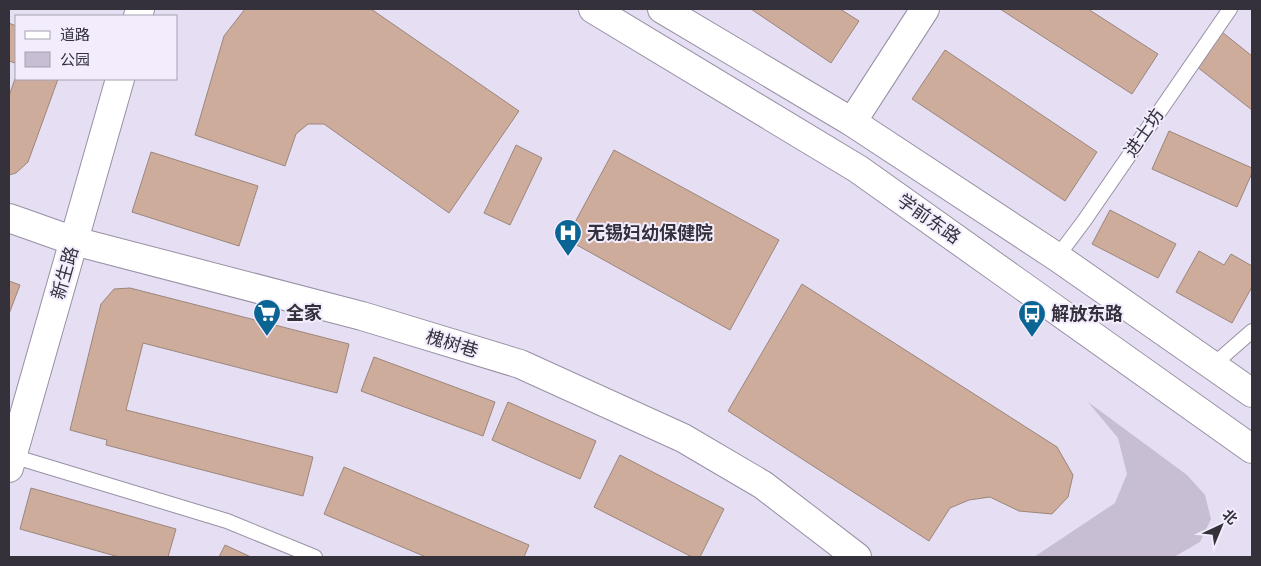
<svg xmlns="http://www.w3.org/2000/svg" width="1261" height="566" font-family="'Varela Round','Noto Sans SC',sans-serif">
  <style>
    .green { fill: #c7bed4 }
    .building { fill: #ceac9b; stroke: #9b867c }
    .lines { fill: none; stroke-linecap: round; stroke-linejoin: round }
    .service-casing { stroke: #9890a4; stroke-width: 16 }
    .minor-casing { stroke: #9890a4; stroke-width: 30 }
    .tertiary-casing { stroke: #9890a4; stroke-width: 30 }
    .secondary-casing { stroke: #9890a4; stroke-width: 30 }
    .service { stroke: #fff; stroke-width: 14 }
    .minor { stroke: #fff; stroke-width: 28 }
    .tertiary { stroke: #fff; stroke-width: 28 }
    .secondary { stroke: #fff; stroke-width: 28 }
    .labels { text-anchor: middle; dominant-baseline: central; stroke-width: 4; stroke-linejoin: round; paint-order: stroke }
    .street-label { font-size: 18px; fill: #34313a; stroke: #f2ecfd }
    .poi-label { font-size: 18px; font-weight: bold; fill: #34313a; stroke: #f2ecfd; text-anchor: start }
  </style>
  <rect width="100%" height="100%" fill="#e6def3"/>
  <!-- green -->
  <polygon class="green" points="1088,402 1187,475 1205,495 1211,519 1200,542 1174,557 1034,557 1115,503 1127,474 1118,438"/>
  <!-- building -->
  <g class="building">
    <polygon points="245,9 371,9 519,111 449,213 324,124 308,124 296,134 285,166 195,135 224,36"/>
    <polygon points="751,9 840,9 859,21 831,63"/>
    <polygon points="1000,9 1088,9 1158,54 1132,94"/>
    <polygon points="9,23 16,26 16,59 15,63 9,61"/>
    <polygon points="1222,32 1252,56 1252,110 1196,66"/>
    <polygon points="945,50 1097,152 1065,201 912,99"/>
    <polygon points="16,76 16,79 58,79 28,162 16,173 9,175 9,96"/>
    <polygon points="1169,131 1252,168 1252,173 1237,207 1152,169"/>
    <polygon points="516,145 542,158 510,225 484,213"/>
    <polygon points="614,150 779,240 730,330 566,239"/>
    <polygon points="151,152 258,186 239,246 132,212"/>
    <polygon points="1110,210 1176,244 1158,278 1092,244"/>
    <polygon points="1199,251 1224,265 1231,254 1252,266 1252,287 1232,323 1176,292"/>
    <polygon points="9,281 20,285 9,314"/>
    <polygon points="802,284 1057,447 1073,475 1068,497 1052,514 1019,511 990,497 969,500 950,508 929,541 728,411"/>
    <polygon points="130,288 349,344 337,393 143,343 126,410 313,457 303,496 106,445 107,440 70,430 101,304 114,289"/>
    <polygon points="374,357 495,402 483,436 361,391"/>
    <polygon points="508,402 596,441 580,479 492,440"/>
    <polygon points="620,455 724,509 700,557 692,557 594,507"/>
    <polygon points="344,467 529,545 524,557 426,557 324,514"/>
    <polygon points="31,488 176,529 168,557 119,557 20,529"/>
    <polygon points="225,545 251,557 219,557"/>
  </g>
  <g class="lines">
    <defs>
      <g id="service">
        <polyline points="1057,257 1084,221 1230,9"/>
        <polyline points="1213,365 1252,331"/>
        <polyline points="9,455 227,521 315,557"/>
      </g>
      <g id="minor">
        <polyline points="852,122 925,9"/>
        <polyline points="9,218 74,241 362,316 520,364 683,438 763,485 857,557"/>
      </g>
      <g id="tertiary">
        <polyline points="138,16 140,9"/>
        <polyline points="9,468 120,79"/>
      </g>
      <g id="secondary">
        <polyline points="593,9 858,169 1252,449"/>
        <polyline points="662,9 852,122 1057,257 1252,393"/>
      </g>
    </defs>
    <!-- service casing -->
    <use href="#service" class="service-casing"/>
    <!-- minor casing -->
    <use href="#minor" class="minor-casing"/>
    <!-- tertiary casing -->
    <use href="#tertiary" class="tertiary-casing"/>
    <!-- secondary casing -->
    <use href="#secondary" class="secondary-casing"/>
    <!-- service -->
    <use href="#service" class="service"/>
    <!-- minor -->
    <use href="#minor" class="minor"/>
    <!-- tertiary -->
    <use href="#tertiary" class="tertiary"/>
    <!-- secondary -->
    <use href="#secondary" class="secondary"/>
  </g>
  <!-- icons -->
  <defs>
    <symbol id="hospital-pin" viewBox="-11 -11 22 30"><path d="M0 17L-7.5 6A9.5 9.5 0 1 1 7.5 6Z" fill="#0a6595" stroke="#f2ecfd"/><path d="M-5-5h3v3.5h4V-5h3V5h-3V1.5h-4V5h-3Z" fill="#fff"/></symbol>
    <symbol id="supermarket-pin" viewBox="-11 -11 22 30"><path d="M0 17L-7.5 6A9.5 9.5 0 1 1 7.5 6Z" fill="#0a6595" stroke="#f2ecfd"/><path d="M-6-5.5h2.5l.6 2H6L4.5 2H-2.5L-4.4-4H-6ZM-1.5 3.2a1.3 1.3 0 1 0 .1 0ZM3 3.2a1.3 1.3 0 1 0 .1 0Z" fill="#fff"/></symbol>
    <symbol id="bus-pin" viewBox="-11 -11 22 30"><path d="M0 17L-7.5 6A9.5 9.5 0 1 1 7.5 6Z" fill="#0a6595" stroke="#f2ecfd"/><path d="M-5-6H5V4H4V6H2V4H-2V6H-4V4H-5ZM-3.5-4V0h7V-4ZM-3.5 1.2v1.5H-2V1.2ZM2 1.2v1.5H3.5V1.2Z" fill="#fff"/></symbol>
  </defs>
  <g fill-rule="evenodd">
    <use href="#hospital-pin" x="552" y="217" width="32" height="43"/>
    <use href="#supermarket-pin" x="251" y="297" width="32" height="43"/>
    <use href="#bus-pin" x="1016" y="298" width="32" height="43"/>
  </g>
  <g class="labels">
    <!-- street labels -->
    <g class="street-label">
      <text transform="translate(1144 133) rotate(-55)">进士坊</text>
      <text transform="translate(929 219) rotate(35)">学前东路</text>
      <text transform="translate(65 273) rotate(-74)">新生路</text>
      <text transform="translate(452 344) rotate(17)">槐树巷</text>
    </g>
    <!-- poi labels -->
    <g class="poi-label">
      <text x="587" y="233">无锡妇幼保健院</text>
      <text x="286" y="313">全家</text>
      <text x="1051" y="314">解放东路</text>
    </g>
  </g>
  <!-- border -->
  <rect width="1261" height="566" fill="none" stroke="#34313a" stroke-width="20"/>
  <!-- legend -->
  <rect x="15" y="15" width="162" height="65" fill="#f2ecfd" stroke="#a6a1af"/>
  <rect x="25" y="31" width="25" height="8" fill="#ffffff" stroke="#a6a1af"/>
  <text x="60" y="40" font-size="15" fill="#34313a">道路</text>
  <rect x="25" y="52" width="25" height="15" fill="#c7bed4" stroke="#a6a1af"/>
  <text x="60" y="65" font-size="15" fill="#34313a">公园</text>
  <!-- north arrow -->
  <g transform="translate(1221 526) rotate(44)" stroke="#f2ecfd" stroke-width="4" paint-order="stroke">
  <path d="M0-4L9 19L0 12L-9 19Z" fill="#34313a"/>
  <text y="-8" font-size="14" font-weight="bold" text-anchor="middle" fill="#34313a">北</text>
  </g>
</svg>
